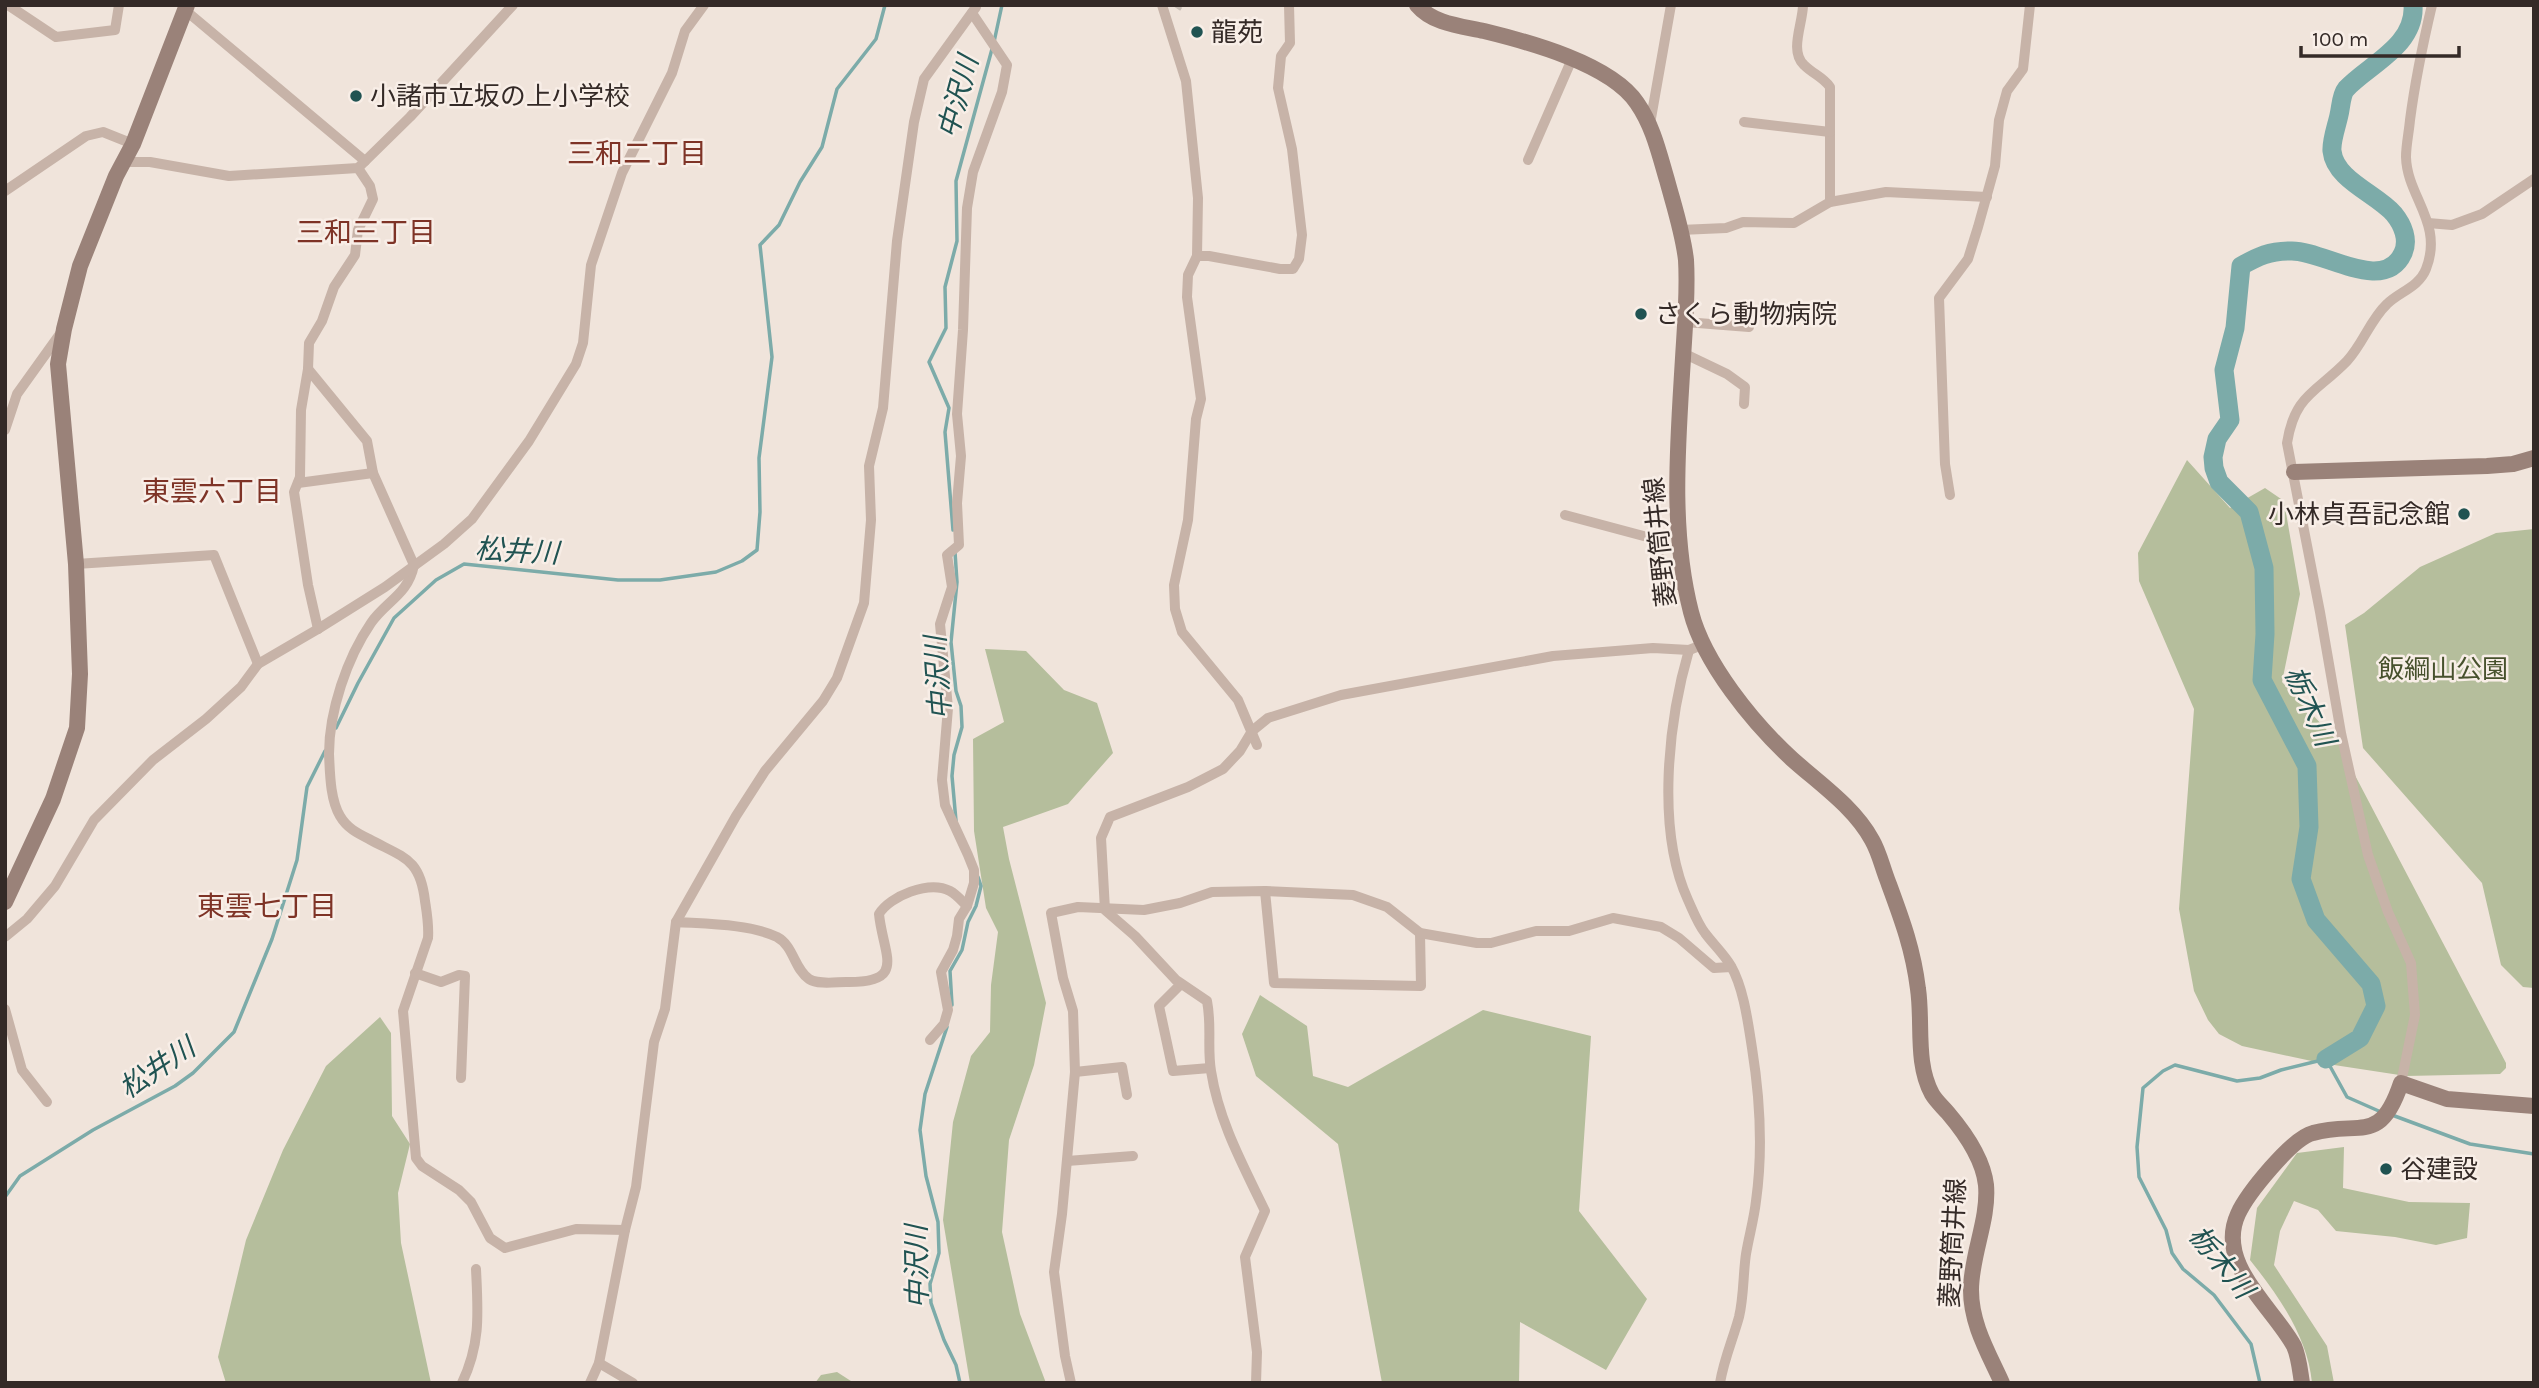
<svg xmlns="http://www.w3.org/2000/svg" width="2539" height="1388" font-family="Karla,'Noto Sans JP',sans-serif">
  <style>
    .green { fill: #b5be9c }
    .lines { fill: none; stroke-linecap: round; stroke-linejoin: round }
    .stream { stroke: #7caba9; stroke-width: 3.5 }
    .river { stroke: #7caba9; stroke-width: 19 }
    .street-tunnel { stroke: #cabfb7; stroke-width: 10; stroke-dasharray: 10 5; stroke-linecap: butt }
    .street { stroke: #c7b3a8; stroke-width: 10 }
    .secondary { stroke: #9a8279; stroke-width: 16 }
    .poi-dot { fill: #205352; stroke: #f8eee7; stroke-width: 2.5 }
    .labels { text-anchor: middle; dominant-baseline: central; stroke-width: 5; stroke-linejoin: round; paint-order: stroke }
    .poi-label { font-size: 26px; fill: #342a27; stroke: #f8eee7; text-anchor: start }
    .street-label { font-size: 26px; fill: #342a27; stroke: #f8eee7 }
    .park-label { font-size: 26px; fill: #47512d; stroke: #f8eee7 }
    .water-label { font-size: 28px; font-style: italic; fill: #205352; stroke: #f8eee7 }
    .neighbourhood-label { font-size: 28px; fill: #7e3326; stroke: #f8eee7 }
  </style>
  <rect width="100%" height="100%" fill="#f0e4db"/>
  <!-- green -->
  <g class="green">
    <polygon points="2187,460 2230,508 2265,488 2284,501 2300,594 2282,682 2337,741 2506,1063 2506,1068 2500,1074 2406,1076 2321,1063 2242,1046 2219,1034 2208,1020 2194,991 2179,909 2194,709 2139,581 2138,553"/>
    <polygon points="2534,529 2534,988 2523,987 2501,965 2482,883 2363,748 2345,625 2364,613 2420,567 2496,533"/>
    <polygon points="985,649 1026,651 1064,690 1097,703 1113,753 1068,804 1003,827 1009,859 1046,1003 1034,1065 1009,1140 1002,1232 1020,1314 1046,1383 970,1383 943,1220 953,1122 971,1056 990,1032 991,985 998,932 986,908 974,831 973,739 1004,722"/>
    <polygon points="1260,995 1307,1026 1313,1076 1348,1087 1483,1010 1591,1036 1579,1211 1647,1299 1606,1370 1520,1322 1519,1383 1382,1383 1338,1144 1256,1076 1242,1034"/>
    <polygon points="380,1017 391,1033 392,1116 410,1144 398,1193 401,1243 431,1383 226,1383 218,1357 246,1240 283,1150 326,1066"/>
    <path d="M 2344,1147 L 2343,1188 L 2409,1202 L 2470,1203 L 2467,1238 L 2436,1245 L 2395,1237 L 2336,1231 L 2318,1210 L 2294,1201 L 2280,1231 L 2274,1265 L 2327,1346 L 2334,1383 L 2312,1383 C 2308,1337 2278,1295 2250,1260 L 2257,1208 L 2297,1153 Z"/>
    <polygon points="837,1372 854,1383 815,1383 821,1375"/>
  </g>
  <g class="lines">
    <!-- stream -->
    <g class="stream">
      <polyline points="994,42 1002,5"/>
      <polyline points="953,530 945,432 949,408 929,362 946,328 945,287 957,241 956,181 992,49"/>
      <polyline points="955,552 957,582 951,642 956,691 961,706 962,727 954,755 952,776 956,821"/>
      <polyline points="336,728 358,683 394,618 436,580 464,564 618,580 660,580 716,572 742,561 757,550 760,512 759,458 772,357 760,245 779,225 800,182 822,147 837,89 876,39 885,5"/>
      <polyline points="952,1005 950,971 962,950 968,922 976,906 981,886 978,877"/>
      <polyline points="947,1027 925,1094 920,1130 926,1176 938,1222 939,1253 930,1284 931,1303 944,1340 956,1365 960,1383"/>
      <polyline points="2392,1115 2470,1144 2534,1154"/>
      <polyline points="5,1197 20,1176 93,1130 175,1086 193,1073 234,1032 272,939 297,860 307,787 325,751"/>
      <polyline points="2260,1383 2251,1344 2214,1295 2183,1269 2172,1253 2166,1230 2139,1177 2137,1147 2143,1088 2163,1071 2175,1065 2237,1081 2260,1078 2281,1070 2326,1059 2347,1097 2381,1112"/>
    </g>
    <!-- river -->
    <path class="river" d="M 2326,1059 L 2360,1038 L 2376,1006 L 2371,984 L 2316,920 L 2301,879 L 2309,827 L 2307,766 L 2262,680 L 2265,634 L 2264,568 L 2249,512 L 2219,482 L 2214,468 L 2213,457 L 2217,439 L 2230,420 L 2224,370 L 2235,328 L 2241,266 C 2259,256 2269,251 2291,251 C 2323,250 2384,295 2403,253 C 2409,240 2403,225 2394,214 C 2377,194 2335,180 2332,151 C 2331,141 2337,125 2339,115 C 2341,107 2341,95 2346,89 C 2368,65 2416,46 2413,5"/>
    <!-- street-tunnel -->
    <polyline class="street-tunnel" points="1176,8 1178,5"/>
    <!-- street -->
    <g class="street">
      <polyline points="8,5 56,37 115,30 119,5"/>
      <polyline points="1162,5 1186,81 1198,198 1197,256"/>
      <path d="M 1803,5 C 1803,23 1789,51 1804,65 C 1813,74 1823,77 1830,87 L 1830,202"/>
      <polyline points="185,10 365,161"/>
      <polyline points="1744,122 1830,132"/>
      <polyline points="1650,124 1671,5"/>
      <polyline points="1528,160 1572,59"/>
      <polyline points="123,162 150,162 229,176 358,168 410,117 513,5"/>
      <polyline points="5,191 86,136 103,132 133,144"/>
      <polyline points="2428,223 2452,225 2482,214 2534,179"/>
      <polyline points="1680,230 1726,228 1743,222 1794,223 1830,202 1886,192 1987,197"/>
      <polyline points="1685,322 1749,327"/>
      <polyline points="1683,353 1727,374 1745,387 1744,404"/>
      <path d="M 308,369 L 367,441 L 373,473 L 414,565 C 408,595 386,601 371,623 C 347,658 329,711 329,754 C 330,773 330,799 340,816 C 347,828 357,833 369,839 C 404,858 420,858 425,901 C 427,914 429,925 428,938 L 403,1011 L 416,1158 L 422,1166 L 459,1190 L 471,1202 L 490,1238 L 505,1248 L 576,1229 L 625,1230"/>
      <polyline points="5,430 17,394 60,334"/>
      <polyline points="298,483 373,473"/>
      <polyline points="1950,495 1945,464 1939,298 1968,259 1978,227 1995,166 1999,120 2007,91 2023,69 2030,5"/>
      <polyline points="1565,515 1651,538 1669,581 1686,588"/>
      <polyline points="76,564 214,555 258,664"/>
      <polyline points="318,629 308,585 294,492 300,477 301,410 308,369 309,343 322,321 334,287 355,255 358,230 373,199 370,186 358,168"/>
      <path d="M 1689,650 C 1668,722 1656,830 1688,900 C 1693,911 1698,924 1705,933 C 1713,944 1724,954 1731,966 C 1744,989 1748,1023 1752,1048 C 1760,1098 1763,1151 1756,1201 C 1754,1219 1749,1236 1746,1254 C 1743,1274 1744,1296 1739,1317 C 1733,1339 1724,1359 1720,1383"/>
      <polyline points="1257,745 1238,700 1182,632 1175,609 1174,585 1188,520 1196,419 1201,399 1187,297 1188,275 1197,256 1209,256 1280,269 1293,269 1299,259 1302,235 1292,149 1278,88 1281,56 1290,43 1289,5"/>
      <polyline points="1265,891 1274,983 1421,986 1420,933"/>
      <path d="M 676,922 C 707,924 750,924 777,937 C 794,946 794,969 809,979 C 818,985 836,982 846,982 C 908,983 883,955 879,914 C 890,896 929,880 950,891 C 956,894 962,901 967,906"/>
      <polyline points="5,937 27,919 55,886 94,820 153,760 206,719 241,687 258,664 318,629 385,587 444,544 472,519 529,441 576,364 583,343 591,265 622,173 672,73 685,31 704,5"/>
      <polyline points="415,973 441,982 459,975 465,976 461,1078"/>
      <polyline points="1181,984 1159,1006 1173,1071 1210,1068"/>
      <polyline points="5,1009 22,1070 47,1102"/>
      <polyline points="930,1040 944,1024 948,1010 941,972 953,950 957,936 959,919 967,906 974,883 974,870 968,855 945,805 942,780 948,708 940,624 952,587 947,555 959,545 957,503 961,456 957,414 963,330 967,208 973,172 1002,92 1007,65 972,13"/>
      <polyline points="1075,1072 1122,1067 1127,1095"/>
      <path d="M 2401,1083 L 2415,1015 L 2411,963 L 2388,912 L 2368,855 L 2341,733 L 2320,612 L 2287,443 C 2295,394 2316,393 2347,361 C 2363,344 2370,320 2387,304 C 2399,292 2419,287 2426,269 C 2444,223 2407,197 2406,157 C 2406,145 2409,132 2410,120 C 2415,82 2423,43 2432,5"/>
      <polyline points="1067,1161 1133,1156"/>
      <polyline points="599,1363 633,1383"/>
      <path d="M 462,1383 C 481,1343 478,1312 476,1269"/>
      <polyline points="590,1383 599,1363 625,1230 636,1187 654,1042 665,1009 676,922 736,816 765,771 823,701 837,678 864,603 871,520 869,466 883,408 897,241 914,122 924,79 976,7"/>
      <polyline points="1071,1383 1065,1356 1054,1272 1062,1214 1075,1072 1073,1011 1063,978 1051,913 1078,907 1144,910 1180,903 1212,892 1265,891 1353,895 1387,907 1420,933 1477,943 1491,943 1536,931 1569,931 1613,918 1661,927 1679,938 1714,968 1731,967"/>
      <path d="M 1256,1383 L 1257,1352 L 1245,1257 L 1265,1211 C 1243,1165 1219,1122 1211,1071 C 1207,1047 1212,1026 1207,1001 L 1176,980 L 1135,936 L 1105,910 L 1101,838 L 1110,817 L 1188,787 L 1223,769 L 1240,751 L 1252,731 L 1268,718 L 1341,695 L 1553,656 L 1653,648 L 1689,650 L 1702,645"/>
    </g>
    <!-- secondary -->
    <g class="secondary">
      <path d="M 1417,5 C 1433,24 1461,26 1484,31 C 1529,42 1611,64 1637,103 C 1653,126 1659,153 1667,180 C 1674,206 1683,233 1686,260 C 1688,292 1685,325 1683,358 C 1678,442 1670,530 1691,612 C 1704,663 1753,723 1792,759 C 1820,784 1854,807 1872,840 C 1879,852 1882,866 1887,879 C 1901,917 1913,948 1918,989 C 1923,1023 1915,1063 1932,1094 C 1936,1101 1943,1107 1948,1113 C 1965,1133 1983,1158 1986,1185 C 1989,1220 1971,1255 1971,1290 C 1971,1324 1988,1352 2002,1383"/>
      <polyline points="2294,472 2487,466 2513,464 2534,458"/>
      <polyline points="5,902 53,799 77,728 80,674 76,564 58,364 64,329 80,266 116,176 133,144 187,5"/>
      <path d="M 2302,1383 C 2300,1371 2299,1357 2294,1346 C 2273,1307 2215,1264 2238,1214 C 2247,1194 2292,1138 2313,1133 C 2360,1120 2380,1146 2401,1083 L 2447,1099 L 2534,1106"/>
    </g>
  </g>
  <!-- markers -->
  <g class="poi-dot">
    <circle cx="1197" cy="32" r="7"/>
    <circle cx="356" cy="96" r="7"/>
    <circle cx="1641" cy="314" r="7"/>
    <circle cx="2464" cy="514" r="7"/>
    <circle cx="2386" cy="1169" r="7"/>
  </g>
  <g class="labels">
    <!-- poi labels -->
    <g class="poi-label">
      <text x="1211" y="32">龍苑</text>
      <text x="370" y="96">小諸市立坂の上小学校</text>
      <text x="1655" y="314">さくら動物病院</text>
      <text x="2450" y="514" text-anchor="end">小林貞吾記念館</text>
      <text x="2400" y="1169">谷建設</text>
    </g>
    <!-- street labels -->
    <g class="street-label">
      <text transform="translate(1660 542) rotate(-96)">菱野筒井線</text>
      <text transform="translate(1953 1243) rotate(-87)">菱野筒井線</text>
    </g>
    <!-- park labels -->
    <g class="park-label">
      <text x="2443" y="669">飯綱山公園</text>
    </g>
    <!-- water labels -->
    <g class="water-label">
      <text transform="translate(958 97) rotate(-75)">中沢川</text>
      <text transform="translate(517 551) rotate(3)">松井川</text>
      <text transform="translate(938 678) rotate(-94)">中沢川</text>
      <text transform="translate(2310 706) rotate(66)">栃木川</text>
      <text transform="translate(157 1068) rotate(-34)">松井川</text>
      <text transform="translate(2221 1262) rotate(51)">栃木川</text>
      <text transform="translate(917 1267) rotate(-91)">中沢川</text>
    </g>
    <!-- neighbourhood labels -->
    <g class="neighbourhood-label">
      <text x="637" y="153">三和二丁目</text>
      <text x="366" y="232">三和三丁目</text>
      <text x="212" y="491">東雲六丁目</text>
      <text x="267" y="906">東雲七丁目</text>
    </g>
  </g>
  <!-- border -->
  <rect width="2539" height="1388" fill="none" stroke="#342a27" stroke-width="14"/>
  <!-- scale -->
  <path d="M2301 46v10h158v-10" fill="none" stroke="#342a27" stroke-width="3.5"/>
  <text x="2312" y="46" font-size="21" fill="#342a27" stroke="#f8eee7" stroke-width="5" paint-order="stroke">100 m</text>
</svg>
